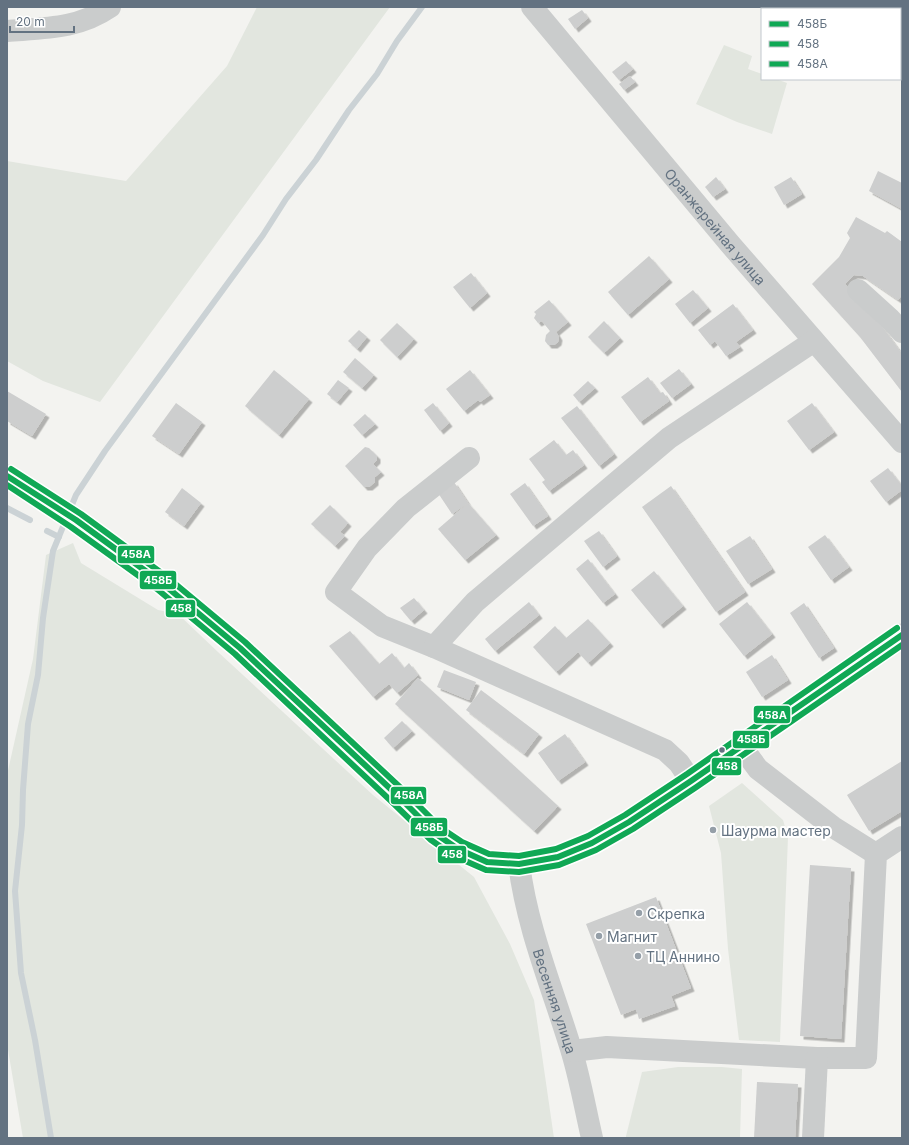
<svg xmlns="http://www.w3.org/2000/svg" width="909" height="1145" font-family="Inter,sans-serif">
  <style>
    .green { fill: #e2e6df }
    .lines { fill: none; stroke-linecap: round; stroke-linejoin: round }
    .stream { stroke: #cbd2d5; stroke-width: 6 }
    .building { fill: #cdcece; filter: url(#shadow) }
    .major-casing { stroke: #d0d1d0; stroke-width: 23 }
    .minor { stroke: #cacccc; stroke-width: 22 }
    .major { stroke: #dfdfe0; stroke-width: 22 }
    .bus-1-casing { stroke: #fff; stroke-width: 9 }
    .bus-2-casing { stroke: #fff; stroke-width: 9 }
    .bus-3-casing { stroke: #fff; stroke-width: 9 }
    .bus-1 { stroke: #10a855; stroke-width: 6 }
    .bus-2 { stroke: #10a855; stroke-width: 6 }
    .bus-3 { stroke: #10a855; stroke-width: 6 }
    .bus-dot { fill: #637281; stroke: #fff; stroke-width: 1.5 }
    .poi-dot { fill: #959fa8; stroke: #fff; stroke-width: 1.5 }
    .labels { text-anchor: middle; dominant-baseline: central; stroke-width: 4; stroke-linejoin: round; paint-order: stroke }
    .street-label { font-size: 14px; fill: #637281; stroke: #fff }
    .poi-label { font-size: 14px; fill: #637281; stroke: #fff; text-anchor: start }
    .line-badge { stroke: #fff; stroke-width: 1.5 }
    .badge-label { font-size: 11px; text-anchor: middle; font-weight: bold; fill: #fff }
  </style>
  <defs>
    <filter id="shadow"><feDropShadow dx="3.5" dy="3.5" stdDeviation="0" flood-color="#0004"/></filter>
  </defs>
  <rect width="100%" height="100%" fill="#f3f3f0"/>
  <!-- green -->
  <g class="green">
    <polygon points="257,7 390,7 100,402 43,381 7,361 7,161 126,181 227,66"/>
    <polygon points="724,45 752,56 748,69 762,74 762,79 776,79 787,83 772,134 737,122 696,104"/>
    <polygon points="73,543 81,563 158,610 178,614 218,652 373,795 474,877 510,944 534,1000 554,1138 23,1138 7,1044 7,775 33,659 46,555"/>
    <polygon points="742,783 783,820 788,837 780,1042 739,1040 728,949 721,853 709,806"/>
    <polygon points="678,1067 722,1067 742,1069 740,1138 626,1138 626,1136 642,1072"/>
  </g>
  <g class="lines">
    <!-- stream -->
    <g class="stream">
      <polyline points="7,508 30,520"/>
      <polyline points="47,531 59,537"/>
      <polyline points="51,1138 35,1040 21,973 15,891 22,825 23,790 28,724 38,675 43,618 53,551 76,495 105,451 263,235 286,199 316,160 349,110 377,74 397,41 422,7"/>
    </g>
  </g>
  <!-- building -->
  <g class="building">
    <polygon points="582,10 588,18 575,29 568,19"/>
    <polygon points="626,61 633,69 619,80 612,72"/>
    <polygon points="630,76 635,82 624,90 619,84"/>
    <polygon points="878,171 902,183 902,209 869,191"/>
    <polygon points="716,177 725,189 713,197 705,187"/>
    <polygon points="791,177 802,194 784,205 774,187"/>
    <polygon points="856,217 885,233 887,231 902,242 902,295 898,300 863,276 854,275 845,284 878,321 902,354 902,392 860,337 812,284 839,257 850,238 847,233"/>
    <polygon points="649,256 669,279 628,315 608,292"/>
    <polygon points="471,273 487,293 470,308 453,287"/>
    <polygon points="693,290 708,308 690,323 675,304"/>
    <polygon points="549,300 568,322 556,332 559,337 558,342 554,345 548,345 545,341 546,335 550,331 542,321 538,323 534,318 536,314 534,312"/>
    <polygon points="733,304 753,330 736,342 740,347 726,356 715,341 710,345 698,330"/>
    <polygon points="604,321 620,338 604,353 588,337"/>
    <polygon points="397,323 414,339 397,357 380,340"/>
    <polygon points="359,330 367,337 357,349 348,341"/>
    <polygon points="355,358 374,375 362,388 343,372"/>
    <polygon points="679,369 691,384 672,398 660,383"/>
    <polygon points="274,370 309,399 279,435 245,406"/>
    <polygon points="470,370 490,395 480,402 478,400 464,411 446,389"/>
    <polygon points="648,377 660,393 663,392 669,401 640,422 621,397"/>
    <polygon points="338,380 349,388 337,402 327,394"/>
    <polygon points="588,381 595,388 579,402 573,395"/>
    <polygon points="7,391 46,414 32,436 7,421"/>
    <polygon points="176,403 202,422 179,454 152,436"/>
    <polygon points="433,403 449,423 440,431 424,410"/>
    <polygon points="812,403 834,432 809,450 787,421"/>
    <polygon points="577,406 614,454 599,466 561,418"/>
    <polygon points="365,414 375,424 362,435 353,425"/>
    <polygon points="554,440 566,455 573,450 584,465 549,491 542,482 545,480 529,459"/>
    <polygon points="365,447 369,448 377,456 377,460 373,464 381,472 375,477 375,482 369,487 364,487 345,466"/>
    <polygon points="888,468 902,486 902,490 886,502 870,481"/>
    <polygon points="454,482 468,503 452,514 438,493"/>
    <polygon points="525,483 548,516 533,526 510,494"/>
    <polygon points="671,486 745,592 716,612 642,507"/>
    <polygon points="182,488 201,503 184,526 165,512"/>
    <polygon points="468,503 496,535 465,560 438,529"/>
    <polygon points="330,505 348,523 340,532 345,536 335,546 311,524"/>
    <polygon points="599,531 617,556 603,567 584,541"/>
    <polygon points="825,535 849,567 831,580 808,547"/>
    <polygon points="750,536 772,569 748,584 726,551"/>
    <polygon points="588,559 615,594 603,603 576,569"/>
    <polygon points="654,571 683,606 660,625 631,590"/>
    <polygon points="414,598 424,610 411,621 400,608"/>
    <polygon points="529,602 539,615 495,651 485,639"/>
    <polygon points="747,602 772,634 744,656 719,624"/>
    <polygon points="804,603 834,648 819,658 790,613"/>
    <polygon points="588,619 610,643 588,663 578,652 556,672 533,647 555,626 566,638"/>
    <polygon points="350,631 379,664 392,653 404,668 409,663 418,675 397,693 389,684 373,697 329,646"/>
    <polygon points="772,655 788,680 762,697 746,672"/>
    <polygon points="444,670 476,682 469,700 437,687"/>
    <polygon points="418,678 558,806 534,831 395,704"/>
    <polygon points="481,690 539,734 524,754 466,710"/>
    <polygon points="402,721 412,731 393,748 384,738"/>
    <polygon points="565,734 585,762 558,781 538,753"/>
    <polygon points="902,761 902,811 869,831 847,795"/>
    <polygon points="810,865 851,868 841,1039 800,1036"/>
    <polygon points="656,897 691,988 671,996 675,1006 639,1019 636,1009 621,1015 586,924"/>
    <polygon points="757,1082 798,1084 795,1138 754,1138"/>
  </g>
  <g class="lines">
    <defs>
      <polyline id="major" points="7,476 76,520 162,583 240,648 397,795 436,834 458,849 487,862 519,864 558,857 592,843 629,822 691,781 902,635"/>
    </defs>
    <!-- major casing -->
    <use href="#major" class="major-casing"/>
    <!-- minor -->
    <g class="minor">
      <path id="s1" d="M 532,7 L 730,244 L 902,442"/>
      <path d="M 7,31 C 45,28 78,29 110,7"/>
      <polyline points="858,290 890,319 902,332"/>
      <polyline points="434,647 382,626 336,592 367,548 406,508 469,458"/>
      <polyline points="741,746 758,769 833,827 876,854"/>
      <polyline points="691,781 679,763 665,750 434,647 475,602 669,438 814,341"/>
      <path id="s2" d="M 519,864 C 527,928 552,987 571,1049 C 580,1078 585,1108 592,1138"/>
      <polyline points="572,1051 607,1047 817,1058 866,1058 876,854 902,837"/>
      <polyline points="813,1138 817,1058"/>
    </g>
    <!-- major -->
    <use href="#major" class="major"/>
    <defs>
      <polyline id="bus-1" points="7,476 76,520 162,583 240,648 397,795 436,834 458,849 487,862 519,864 558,857 592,843 629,822 691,781 902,635"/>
      <polyline id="bus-2" points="7,485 71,527 157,589 235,654 391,801 431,840 454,856 486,870 519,872 559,865 596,850 633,829 695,788 902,645"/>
      <polyline id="bus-3" points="11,469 81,514 167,577 245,642 402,789 441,828 462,842 489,854 519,856 556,849 588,836 625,815 687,774 897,628"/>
    </defs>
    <!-- bus-1 casing -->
    <use href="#bus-1" class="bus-1-casing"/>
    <!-- bus-2 casing -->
    <use href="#bus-2" class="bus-2-casing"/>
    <!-- bus-3 casing -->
    <use href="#bus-3" class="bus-3-casing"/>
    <!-- bus-1 -->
    <use href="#bus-1" class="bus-1"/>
    <!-- bus-2 -->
    <use href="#bus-2" class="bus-2"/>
    <!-- bus-3 -->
    <use href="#bus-3" class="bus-3"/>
  </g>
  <!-- markers -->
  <circle class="bus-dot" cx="722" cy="750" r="3.5"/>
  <g class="poi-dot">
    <circle cx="713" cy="830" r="4"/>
    <circle cx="639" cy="913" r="4"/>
    <circle cx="599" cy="936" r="4"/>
    <circle cx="638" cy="956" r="4"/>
  </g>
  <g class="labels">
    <!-- street labels -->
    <g class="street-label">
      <text stroke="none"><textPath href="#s1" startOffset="286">Оранжерейная улица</textPath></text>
      <text stroke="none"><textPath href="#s2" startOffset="142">Весенняя улица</textPath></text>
    </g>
    <!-- poi labels -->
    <g class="poi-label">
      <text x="721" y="830">Шаурма мастер</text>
      <text x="647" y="913">Скрепка</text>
      <text x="607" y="936">Магнит</text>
      <text x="646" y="956">ТЦ Аннино</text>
    </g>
  </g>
  <g class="line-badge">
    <rect x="117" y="545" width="38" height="19" rx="4" fill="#10a855"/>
    <rect x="139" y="570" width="38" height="20" rx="4" fill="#10a855"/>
    <rect x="165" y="599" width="31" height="19" rx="4" fill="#10a855"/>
    <rect x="753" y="705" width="38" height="19" rx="4" fill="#10a855"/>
    <rect x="732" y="730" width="38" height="19" rx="4" fill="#10a855"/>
    <rect x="711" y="757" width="31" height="19" rx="4" fill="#10a855"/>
    <rect x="390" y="786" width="37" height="19" rx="4" fill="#10a855"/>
    <rect x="410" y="817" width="38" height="20" rx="4" fill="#10a855"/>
    <rect x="437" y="845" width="30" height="19" rx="4" fill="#10a855"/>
  </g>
  <g class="badge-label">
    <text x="136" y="558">458А</text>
    <text x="158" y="584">458Б</text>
    <text x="181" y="612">458</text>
    <text x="772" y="719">458А</text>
    <text x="751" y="743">458Б</text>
    <text x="727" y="770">458</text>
    <text x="409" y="799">458А</text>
    <text x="429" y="831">458Б</text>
    <text x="452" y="858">458</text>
  </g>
  <!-- border -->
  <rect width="909" height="1145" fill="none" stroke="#637281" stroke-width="16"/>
  <!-- legend -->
  <rect x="761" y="8" width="140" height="72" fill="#ffffff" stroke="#c1c7cd"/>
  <rect x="769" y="21" width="20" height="6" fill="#10a855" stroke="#c1c7cd"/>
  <text x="797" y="28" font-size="12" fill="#637281">458Б</text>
  <rect x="769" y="41" width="20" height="6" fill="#10a855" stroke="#c1c7cd"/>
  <text x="797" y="48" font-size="12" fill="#637281">458</text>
  <rect x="769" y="61" width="20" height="6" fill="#10a855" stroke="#c1c7cd"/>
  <text x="797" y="68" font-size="12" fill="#637281">458А</text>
  <!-- scale -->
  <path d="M10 26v6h64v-6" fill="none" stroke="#637281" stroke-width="2"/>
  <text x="16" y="26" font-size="12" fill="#637281" stroke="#ffffff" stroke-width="3" paint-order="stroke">20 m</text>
</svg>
